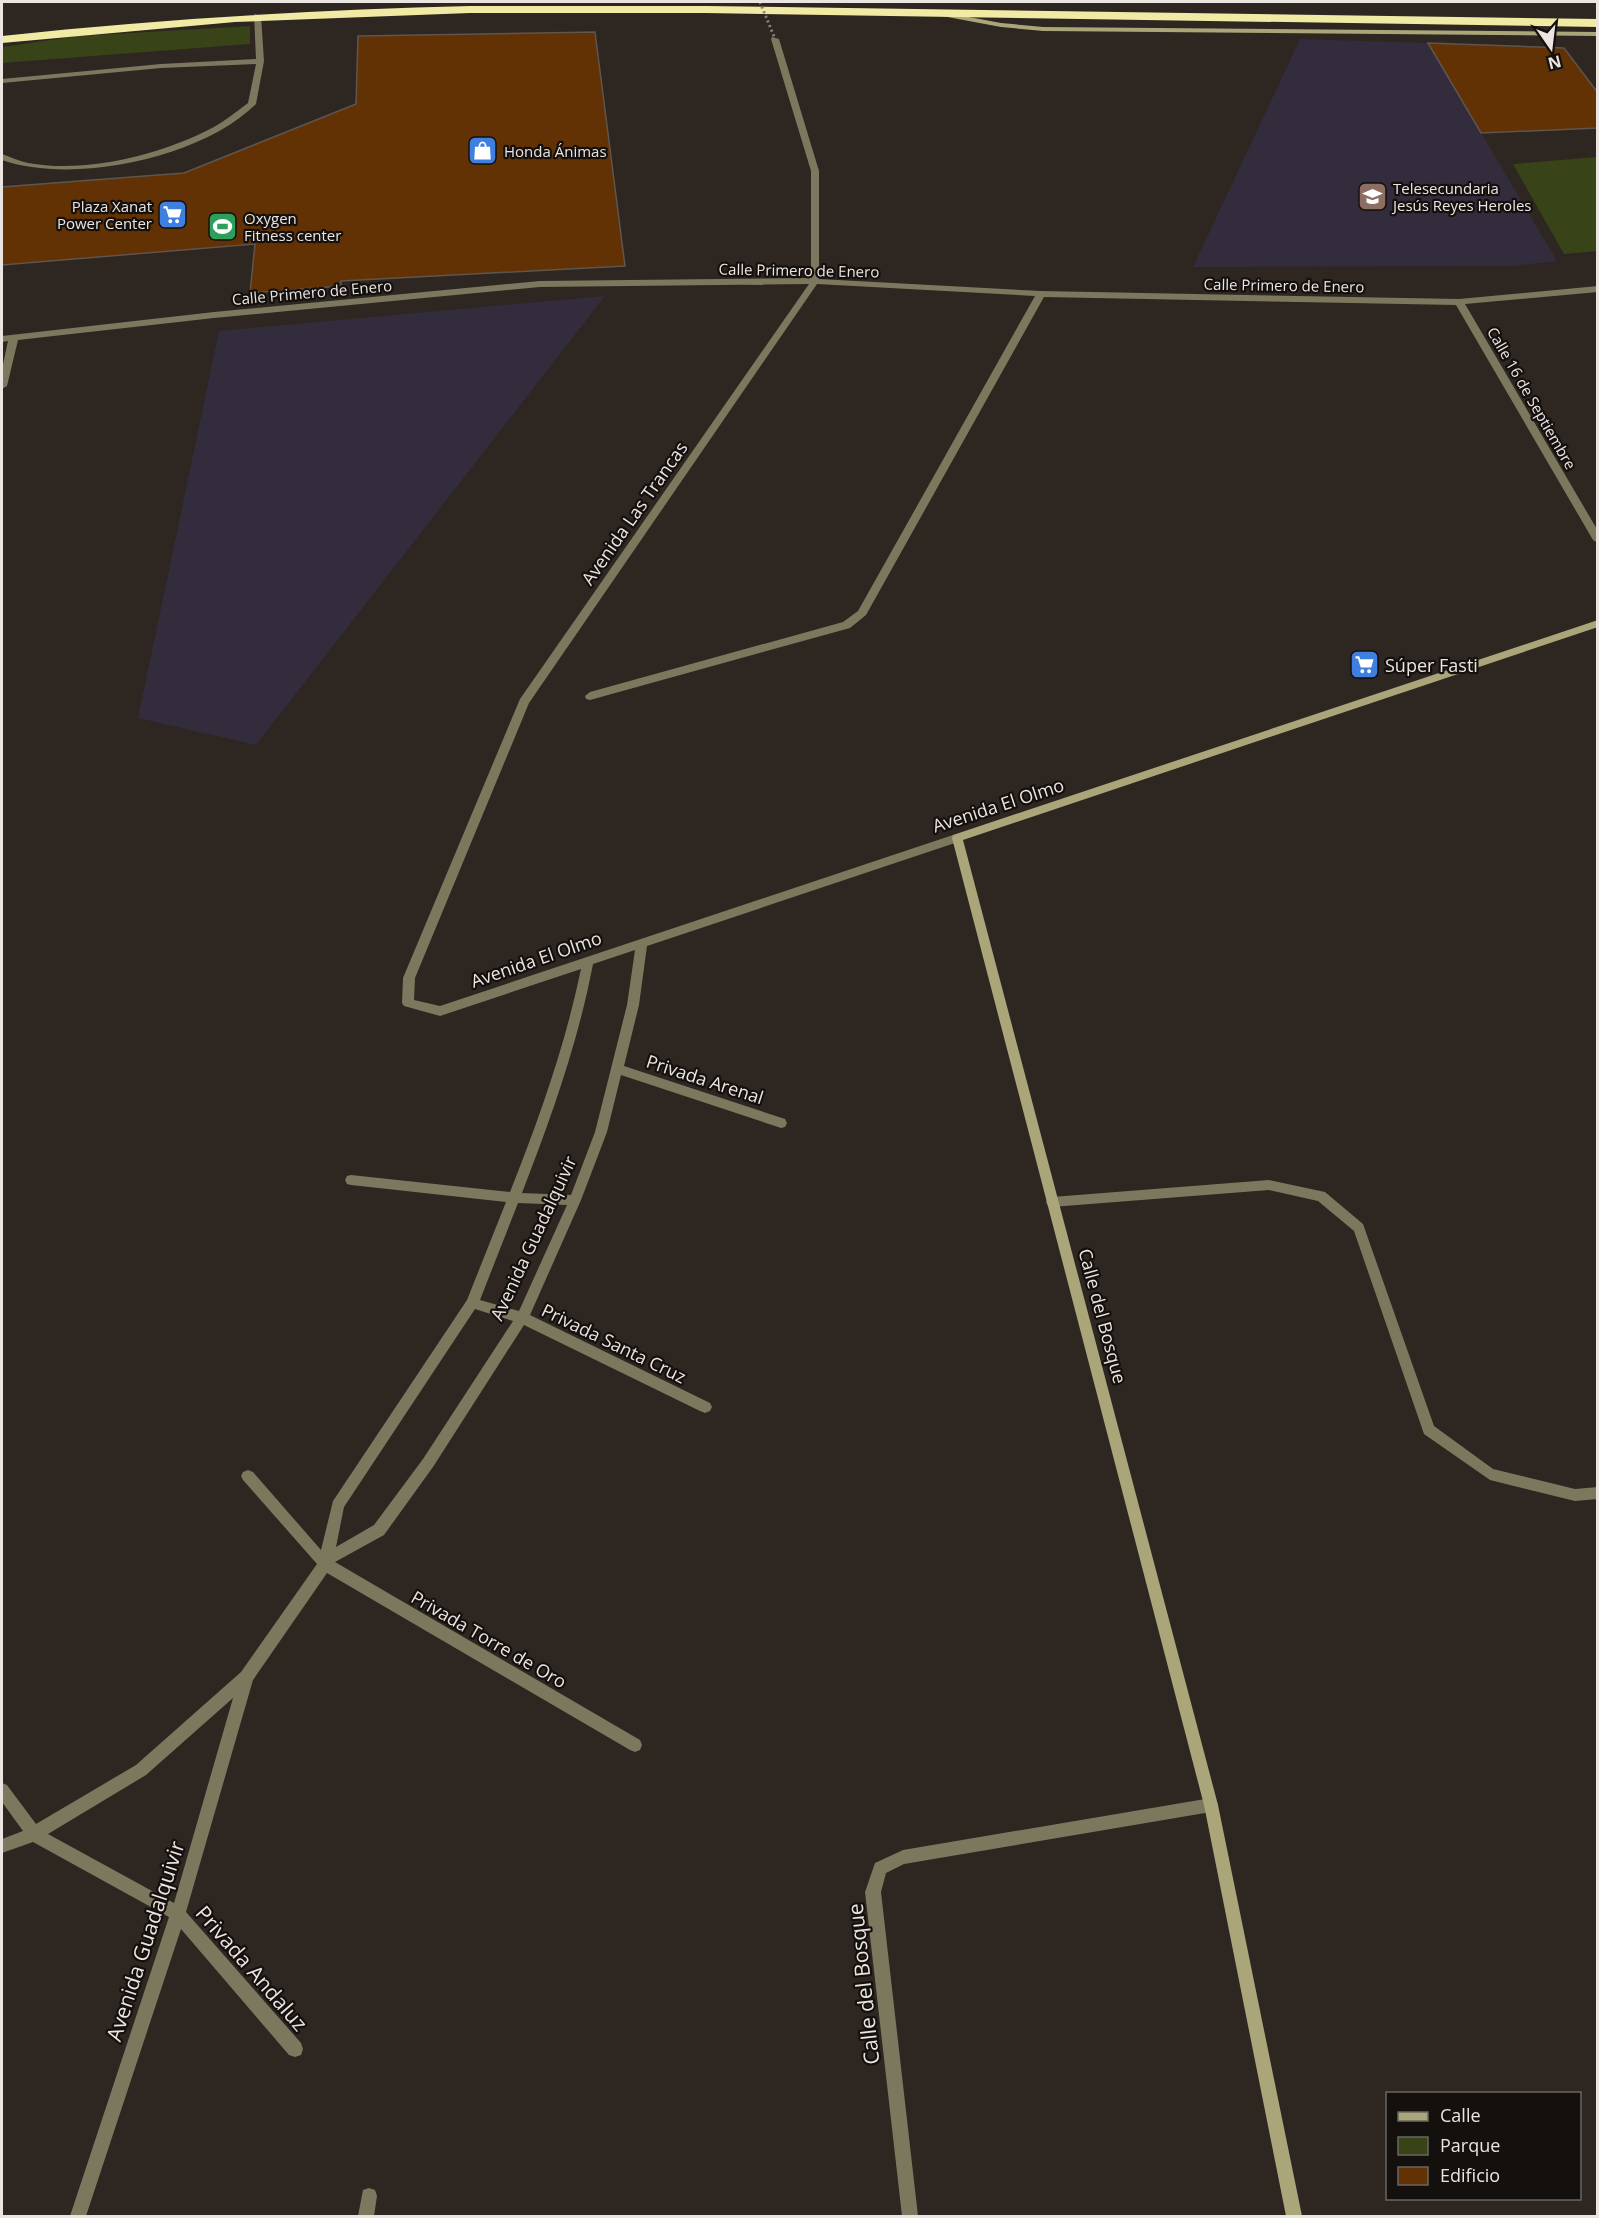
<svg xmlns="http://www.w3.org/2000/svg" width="1599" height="2218" font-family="'Open Sans',sans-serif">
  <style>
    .education { fill: #322c3c }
    .green { fill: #384318 }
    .building { fill: #633204; stroke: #5e554f; stroke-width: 1.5 }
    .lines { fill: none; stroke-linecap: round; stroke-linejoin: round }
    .lane { fill: #7b785d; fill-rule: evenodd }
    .street { fill: #7b785d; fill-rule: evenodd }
    .secondary { fill: #aaa67a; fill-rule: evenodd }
    .highway { fill: #f0eaa5; fill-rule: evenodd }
    .path-bridge { stroke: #87807c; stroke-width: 3; stroke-dasharray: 2 3; stroke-linecap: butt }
    .labels { text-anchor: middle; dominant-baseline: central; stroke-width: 4.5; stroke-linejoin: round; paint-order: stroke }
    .far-poi-label { font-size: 15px; fill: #eae5e1; stroke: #14100e; text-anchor: start }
    .far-street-label { font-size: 15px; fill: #eae5e1; stroke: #14100e }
    .street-label { font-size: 18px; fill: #eae5e1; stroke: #14100e }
    .poi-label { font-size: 18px; fill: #eae5e1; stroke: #14100e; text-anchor: start }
    .near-street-label { font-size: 21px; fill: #eae5e1; stroke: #14100e }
  </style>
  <rect width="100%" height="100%" fill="#2e2621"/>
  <!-- education -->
  <g class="education">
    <polygon points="1300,39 1428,43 1557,261 1512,266 1193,267"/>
    <polygon points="605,296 256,745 138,718 219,331"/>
  </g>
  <!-- green -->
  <g class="green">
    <polygon points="250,26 250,44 2,63 2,47 79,36"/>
    <polygon points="1597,157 1597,251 1564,254 1513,164"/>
  </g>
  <!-- building -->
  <g class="building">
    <polygon points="595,32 625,266 341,281 341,286 250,293 255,244 2,265 2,187 184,173 356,104 358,36"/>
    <polygon points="1428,43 1564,48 1598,93 1598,128 1481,133"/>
  </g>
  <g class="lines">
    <!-- lane -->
    <path class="lane" d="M 254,14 L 261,16 L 264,61 L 256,104 C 202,158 73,185 2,160 L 2,154 C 11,157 19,161 28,163 C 87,174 163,154 214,127 C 226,120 237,111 248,103 L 256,64 L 161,68 L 2,83 L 2,79 L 161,64 L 256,59 Z"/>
    <!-- street -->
    <g class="street">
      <path d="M 772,37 L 779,39 L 819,171 L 819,279 L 1041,291 L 1459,299 L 1598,286 L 1598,292 L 1465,304 L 1598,531 L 1598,543 L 1593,540 L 1456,305 L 1044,297 L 866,615 L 850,628 L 590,700 L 586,699 L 585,696 L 590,692 L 843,622 L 858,611 L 1035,296 L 817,284 L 529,703 L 415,978 L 414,1000 L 440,1006 L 953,835 L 961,835 L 962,838 L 961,841 L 647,946 L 639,1005 L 624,1066 L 785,1119 L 787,1123 L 785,1127 L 781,1128 L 621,1075 L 607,1132 L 581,1200 L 530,1315 L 710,1403 L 712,1407 L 710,1411 L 705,1413 L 700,1411 L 524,1325 L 433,1467 L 384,1535 L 335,1562 L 640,1740 L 642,1745 L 640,1750 L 635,1752 L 630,1750 L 327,1573 L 253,1680 L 186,1912 L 301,2043 L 303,2049 L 301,2055 L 295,2057 L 289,2055 L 181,1929 L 86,2216 L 70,2216 L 169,1917 L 33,1842 L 2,1853 L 2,1839 L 23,1831 L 2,1802 L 2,1783 L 7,1785 L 36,1824 L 136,1765 L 241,1672 L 317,1564 L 243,1480 L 241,1476 L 243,1472 L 248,1470 L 253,1472 L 321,1550 L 333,1501 L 467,1300 L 506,1202 L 351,1185 L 347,1184 L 345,1180 L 347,1176 L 351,1175 L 510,1192 C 539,1119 565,1046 581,969 L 440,1016 L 404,1006 L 402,1003 L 403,978 L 520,699 L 809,284 L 540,287 L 214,318 L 18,340 L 7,386 L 2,389 L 2,369 L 8,341 L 2,342 L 2,336 L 214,312 L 540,281 L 811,278 L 811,171 L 771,39 ZM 635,950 L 627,1005 L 595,1132 L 571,1195 L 522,1193 C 551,1118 578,1043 593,964 ZM 518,1203 L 567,1205 L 519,1311 L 480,1300 ZM 475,1309 L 513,1321 L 423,1459 L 374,1525 L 336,1547 L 344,1507 ZM 233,1698 L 174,1903 L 48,1834 L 146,1775 Z"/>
      <polygon points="1269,1180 1325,1192 1363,1224 1434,1426 1493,1469 1575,1489 1598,1487 1598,1499 1575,1501 1490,1480 1424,1434 1354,1231 1318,1201 1269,1190 1052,1207 1048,1206 1046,1202 1048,1198 1052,1197"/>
      <polygon points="1211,1798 1216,1800 1218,1805 1216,1810 1211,1812 904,1864 886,1873 881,1892 918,2216 902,2216 865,1892 875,1863 903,1850"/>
      <polygon points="369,2188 375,2190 377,2196 374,2216 358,2216 363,2190"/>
    </g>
    <!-- secondary -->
    <g class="secondary">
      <polygon points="942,12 1001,23 1043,27 1598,32 1598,36 1043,31 1001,27 942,16"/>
      <polygon points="1598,620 1598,627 963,840 1218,1805 1302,2216 1286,2216 1204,1805 952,838 953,835"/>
    </g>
    <!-- highway -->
    <path class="highway" d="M 470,6 L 705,6 L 1598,19 L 1598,27 L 705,13 L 470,13 L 235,22 L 2,43 L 2,36 C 158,19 313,10 470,6 Z"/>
    <!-- path-bridge -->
    <polyline class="path-bridge" points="760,2 775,39"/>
  </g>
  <!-- icons -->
  <defs>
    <symbol id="shop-square" viewBox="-11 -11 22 22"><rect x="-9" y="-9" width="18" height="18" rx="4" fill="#3f7fe0" stroke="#14100e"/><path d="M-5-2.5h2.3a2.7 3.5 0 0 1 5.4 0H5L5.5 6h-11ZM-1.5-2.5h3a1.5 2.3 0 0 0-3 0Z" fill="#fff"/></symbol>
    <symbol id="school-square" viewBox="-11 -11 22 22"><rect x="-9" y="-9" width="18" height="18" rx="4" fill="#8d6e63" stroke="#14100e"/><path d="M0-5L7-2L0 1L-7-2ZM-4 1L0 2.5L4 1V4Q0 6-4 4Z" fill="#fff"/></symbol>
    <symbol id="supermarket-square" viewBox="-11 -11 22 22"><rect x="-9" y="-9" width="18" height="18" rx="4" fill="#3f7fe0" stroke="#14100e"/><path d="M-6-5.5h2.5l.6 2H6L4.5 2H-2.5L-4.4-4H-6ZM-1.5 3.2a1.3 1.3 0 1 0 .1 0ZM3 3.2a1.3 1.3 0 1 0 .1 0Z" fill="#fff"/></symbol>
    <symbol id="stadium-square" viewBox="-11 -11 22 22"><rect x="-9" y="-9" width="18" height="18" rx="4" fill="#2e9e5b" stroke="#14100e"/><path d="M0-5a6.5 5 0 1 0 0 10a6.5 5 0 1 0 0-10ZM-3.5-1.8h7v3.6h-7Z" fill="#fff"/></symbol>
  </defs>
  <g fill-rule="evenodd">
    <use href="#shop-square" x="466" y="134" width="33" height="33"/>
    <use href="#school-square" x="1356" y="180" width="33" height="33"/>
    <use href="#supermarket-square" x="156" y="198" width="33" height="33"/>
    <use href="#stadium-square" x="206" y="210" width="33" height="33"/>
    <use href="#supermarket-square" x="1348" y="648" width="33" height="33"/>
  </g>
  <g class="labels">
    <!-- far-poi labels -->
    <g class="far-poi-label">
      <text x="504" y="151">Honda Ánimas</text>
      <text x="1393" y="188">Telesecundaria<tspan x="1393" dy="17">Jesús Reyes Heroles</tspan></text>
      <text x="152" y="206" text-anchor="end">Plaza Xanat<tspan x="152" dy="17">Power Center</tspan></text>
      <text x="244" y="218">Oxygen<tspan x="244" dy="17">Fitness center</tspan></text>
    </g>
    <!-- far-street labels -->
    <g class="far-street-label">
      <text transform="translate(799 270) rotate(1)">Calle Primero de Enero</text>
      <text transform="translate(1284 285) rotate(1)">Calle Primero de Enero</text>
      <text transform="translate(312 292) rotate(-5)">Calle Primero de Enero</text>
      <text transform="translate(1532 398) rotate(60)">Calle 16 de Septiembre</text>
    </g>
    <!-- street labels -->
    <g class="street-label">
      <text transform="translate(634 513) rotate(-55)">Avenida Las Trancas</text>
      <text transform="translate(998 805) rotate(-18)">Avenida El Olmo</text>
      <text transform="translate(536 959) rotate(-19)">Avenida El Olmo</text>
      <text transform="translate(705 1079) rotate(18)">Privada Arenal</text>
      <text transform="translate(533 1238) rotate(-65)">Avenida Guadalquivir</text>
      <text transform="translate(1103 1316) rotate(75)">Calle del Bosque</text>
      <text transform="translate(614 1343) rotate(26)">Privada Santa Cruz</text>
      <text transform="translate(489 1639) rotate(30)">Privada Torre de Oro</text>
    </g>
    <!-- poi labels -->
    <g class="poi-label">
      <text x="1385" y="665">Súper Fasti</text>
    </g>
    <!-- near-street labels -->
    <g class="near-street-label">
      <text transform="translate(145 1941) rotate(-72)">Avenida Guadalquivir</text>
      <text transform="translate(252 1968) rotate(49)">Privada Andaluz</text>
      <text transform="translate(863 1984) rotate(-96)">Calle del Bosque</text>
    </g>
  </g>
  <!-- border -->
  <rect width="1599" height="2218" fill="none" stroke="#eae5e1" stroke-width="6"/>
  <!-- legend -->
  <rect x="1386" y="2092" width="195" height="108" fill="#14100e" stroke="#6a6562" stroke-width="1.5"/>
  <rect x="1398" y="2112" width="30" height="9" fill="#aaa67a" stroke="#6a6562" stroke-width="1.5"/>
  <text x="1440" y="2122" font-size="18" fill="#eae5e1">Calle</text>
  <rect x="1398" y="2137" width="30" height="18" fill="#384318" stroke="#6a6562" stroke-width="1.5"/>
  <text x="1440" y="2152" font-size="18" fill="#eae5e1">Parque</text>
  <rect x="1398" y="2167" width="30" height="18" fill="#633204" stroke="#6a6562" stroke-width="1.5"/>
  <text x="1440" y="2182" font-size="18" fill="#eae5e1">Edificio</text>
  <!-- north arrow -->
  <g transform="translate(1551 48) rotate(166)" stroke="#14100e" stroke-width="4.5" paint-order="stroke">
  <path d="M0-4.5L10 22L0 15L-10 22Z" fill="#eae5e1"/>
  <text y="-9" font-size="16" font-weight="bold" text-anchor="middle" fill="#eae5e1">N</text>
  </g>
</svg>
